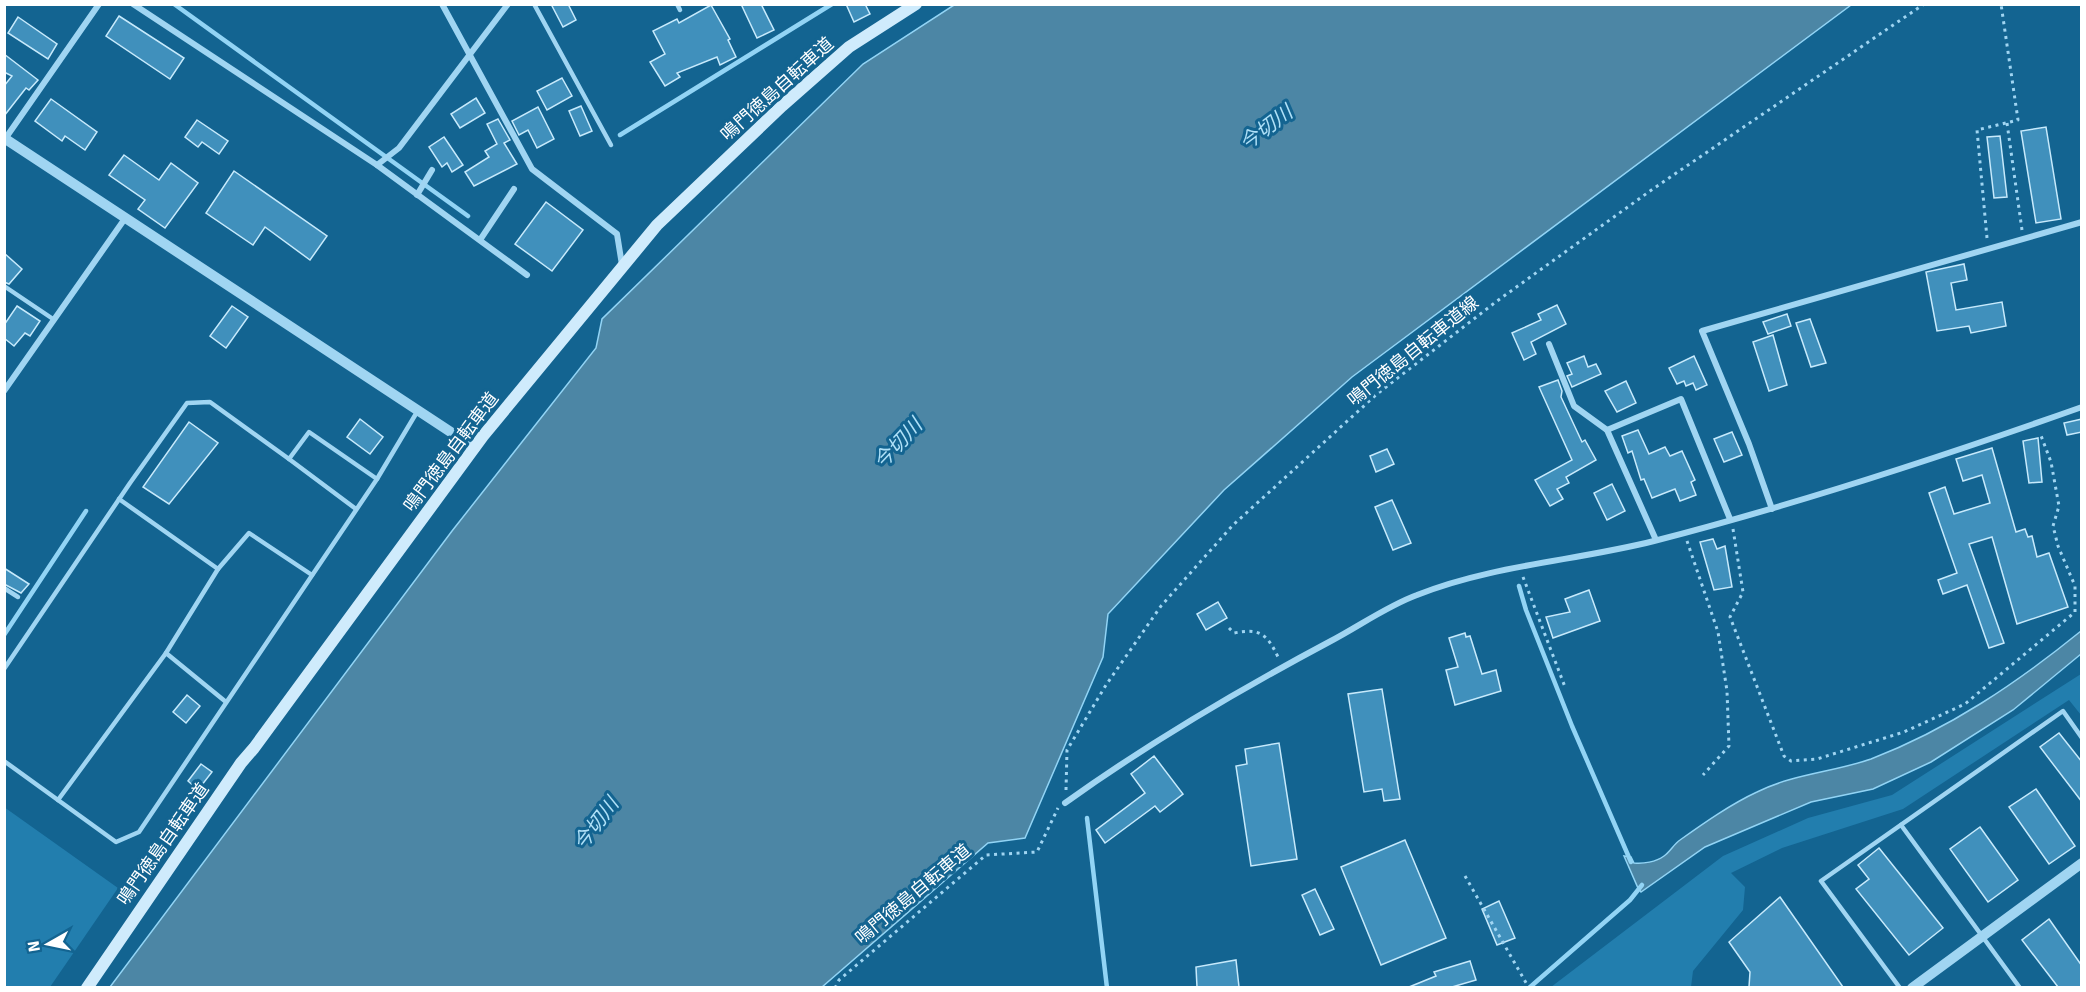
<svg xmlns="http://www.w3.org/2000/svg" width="2086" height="992" font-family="Signika,'Noto Sans JP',sans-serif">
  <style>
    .green { fill: #227eae }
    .water { fill: #4c86a5; stroke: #92d4f5; stroke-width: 1.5 }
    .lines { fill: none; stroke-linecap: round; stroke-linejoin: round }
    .stream { stroke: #92d4f5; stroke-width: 4.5 }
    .building { fill: #4090bc; stroke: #c7eafc; stroke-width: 1.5 }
    .path { stroke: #a0d5f2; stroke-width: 3; stroke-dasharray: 3 4.5; stroke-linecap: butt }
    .service { stroke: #a0d5f2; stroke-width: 4.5 }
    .minor { stroke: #a0d5f2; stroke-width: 6 }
    .tertiary { stroke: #a0d5f2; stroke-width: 10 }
    .secondary { stroke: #cfebfc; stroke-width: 12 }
    .labels { text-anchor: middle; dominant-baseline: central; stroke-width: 6; stroke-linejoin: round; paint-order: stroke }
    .street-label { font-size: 18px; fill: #fff; stroke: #136491 }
    .water-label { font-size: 20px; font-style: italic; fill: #b0e1f8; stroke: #136491 }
  </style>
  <rect width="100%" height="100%" fill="#136491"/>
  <!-- green -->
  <g class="green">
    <polygon points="2081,674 2081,715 2069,700 1903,809 1782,848 1731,873 1745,887 1743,910 1693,971 1691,987 1551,987 1723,856 1808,818 1892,795"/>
    <polygon points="4,807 118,888 50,987 5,987"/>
  </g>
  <!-- water -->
  <g class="water">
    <polygon points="954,5 1851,5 1352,377 1224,490 1108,614 1103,657 1025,838 988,843 822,987 110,987 452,531 596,348 602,319 863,64"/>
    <path d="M 2081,631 L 2081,654 L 2013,710 L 1931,762 L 1873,789 L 1811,802 L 1705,847 L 1641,892 L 1638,888 L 1624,856 L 1631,857 L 1634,863 C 1643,864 1656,862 1664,856 C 1670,852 1674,844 1680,840 C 1704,823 1731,804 1757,792 C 1793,774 1834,772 1871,759 C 1949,729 2017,683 2081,631 Z"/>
  </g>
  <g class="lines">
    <!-- stream -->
    <g class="stream">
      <polyline points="174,4 468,216"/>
      <polyline points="620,135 832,4"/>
      <polyline points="1519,586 1526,610 1572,726 1631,862"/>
      <polyline points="4,635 86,511"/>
      <polyline points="1087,818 1107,988"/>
      <polyline points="1529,988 1630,900 1642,885"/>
    </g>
  </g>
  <!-- building -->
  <g class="building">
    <polygon points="551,4 568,4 576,20 563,27"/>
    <polygon points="741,4 761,4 774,30 757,38"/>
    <polygon points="846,4 865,4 870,14 854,22"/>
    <polygon points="711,5 730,39 728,40 736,57 720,65 717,57 677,73 680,77 665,86 650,62 665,54 653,31 677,19 679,23"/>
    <polygon points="119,16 184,58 170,79 106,36"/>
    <polygon points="18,17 57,44 48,59 8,33"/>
    <polygon points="4,54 38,80 29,90 26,88 4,116 4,86 12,76 4,72"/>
    <polygon points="562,78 572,96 547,110 537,91"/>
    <polygon points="476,98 485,113 460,128 451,114"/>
    <polygon points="51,99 97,132 85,150 65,136 62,141 35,121"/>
    <polygon points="581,106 592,131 580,136 569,111"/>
    <polygon points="538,107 554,139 537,148 528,130 519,135 512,121"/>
    <polygon points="498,119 510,140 504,143 517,164 474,186 465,172 489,157 485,151 497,144 487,124"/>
    <polygon points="197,120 228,141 219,154 202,142 198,147 185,137"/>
    <polygon points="2046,127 2061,219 2036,223 2021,131"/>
    <polygon points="2000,136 2007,197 1994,198 1987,137"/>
    <polygon points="444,137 463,165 452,172 447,163 442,167 429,147"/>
    <polygon points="124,155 159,180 171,163 198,183 165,228 138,209 145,200 109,175"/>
    <polygon points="234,171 327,236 310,260 265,227 253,245 206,213"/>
    <polygon points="546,202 583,230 552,271 515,244"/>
    <polygon points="4,253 22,269 9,284 4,282"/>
    <polygon points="1964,264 1967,280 1951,283 1956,310 2002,302 2006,326 1971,333 1969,326 1937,331 1926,272"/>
    <polygon points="1557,305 1566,324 1531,342 1536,354 1524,360 1512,333 1541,320 1538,314"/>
    <polygon points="17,306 40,321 30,336 25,333 14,346 4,338 4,325"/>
    <polygon points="232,306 248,317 226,348 210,336"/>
    <polygon points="1787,314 1791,326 1768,334 1763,322"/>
    <polygon points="1810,319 1826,363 1811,367 1796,323"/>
    <polygon points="1773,335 1787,385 1769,391 1753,342"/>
    <polygon points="1584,356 1588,367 1596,364 1601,374 1572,387 1567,376 1572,374 1567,363"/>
    <polygon points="1694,356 1707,385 1696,390 1693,383 1686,386 1684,381 1677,384 1669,368"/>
    <polygon points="1558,380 1562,391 1561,397 1582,442 1585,440 1596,460 1566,477 1569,483 1557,489 1563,499 1550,506 1535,480 1572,460 1539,387"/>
    <polygon points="1626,381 1636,403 1617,412 1605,391"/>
    <polygon points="360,419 383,437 370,454 347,437"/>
    <polygon points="2082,419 2082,432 2067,435 2064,423"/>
    <polygon points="189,422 218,443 169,504 143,487"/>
    <polygon points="1638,430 1649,454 1665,447 1670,456 1682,451 1695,480 1691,482 1696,495 1680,501 1675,489 1652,498 1644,479 1641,480 1632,451 1628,453 1622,436"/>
    <polygon points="1732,432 1742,455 1724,462 1714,439"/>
    <polygon points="2038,438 2042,482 2029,483 2023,441"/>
    <polygon points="1992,448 2016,532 2025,529 2028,537 2032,536 2037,557 2049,553 2068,607 2017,624 1992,537 1969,544 2004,643 1989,648 1967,585 1943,594 1938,580 1957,573 1929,493 1945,487 1954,514 1990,503 1982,475 1963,481 1956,459"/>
    <polygon points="1387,449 1394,464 1376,472 1370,456"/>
    <polygon points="1612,484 1625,511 1607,520 1594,493"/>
    <polygon points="1392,500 1411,543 1393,550 1375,507"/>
    <polygon points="1713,539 1717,549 1725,546 1732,587 1714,590 1700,542"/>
    <polygon points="4,568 29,584 21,593 4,584"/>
    <polygon points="1589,590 1600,621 1553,638 1546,617 1570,612 1565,599"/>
    <polygon points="1218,602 1227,618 1206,630 1197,614"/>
    <polygon points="1465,633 1466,637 1470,636 1482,674 1496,670 1501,691 1455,705 1446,670 1458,667 1449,638"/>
    <polygon points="1382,689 1400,799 1384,801 1382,789 1364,792 1348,694"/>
    <polygon points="187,695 200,706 186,723 173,712"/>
    <polygon points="2059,733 2082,762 2082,802 2040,747"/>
    <polygon points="1279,743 1297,859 1251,866 1236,766 1247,764 1245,749"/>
    <polygon points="1154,756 1183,794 1160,812 1155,806 1105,843 1096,830 1145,793 1131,774"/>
    <polygon points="201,764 212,772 198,790 188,781"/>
    <polygon points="2036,789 2075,846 2049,864 2009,807"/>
    <polygon points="1980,827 2018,880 1988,902 1950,849"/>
    <polygon points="1405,840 1446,938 1381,965 1341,867"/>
    <polygon points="1879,848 1943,928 1909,955 1856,889 1869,879 1858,865"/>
    <polygon points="1315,889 1334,929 1320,935 1302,895"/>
    <polygon points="1780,897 1843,987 1749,987 1750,972 1729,942"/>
    <polygon points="1499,901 1515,938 1497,945 1482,909"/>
    <polygon points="2049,919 2082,966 2082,987 2058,987 2022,940"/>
    <polygon points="1236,960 1239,987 1197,987 1196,967"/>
    <polygon points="1470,961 1476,980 1452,987 1409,987 1436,976 1434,972"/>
  </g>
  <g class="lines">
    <!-- path -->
    <g class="path">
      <polyline points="2007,123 2022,230"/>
      <polyline points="1987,238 1977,130 2018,120 2001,4"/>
      <polyline points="1733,529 1743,592 1730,617 1784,756 1791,761 1817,759 1904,732 1965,704 2075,612 2075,586 2058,546 2053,526 2059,506 2051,462 2040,433"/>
      <polyline points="1687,541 1718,632 1727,691 1729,746 1703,775"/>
      <polyline points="1523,577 1565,687"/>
      <path d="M 1229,628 L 1234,633 C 1260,628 1267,634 1278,657"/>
      <polyline points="1066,790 1067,750 1106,685 1161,606 1233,525 1377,394 1497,301 1650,191 1924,4"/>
      <polyline points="1465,876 1529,988"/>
      <polyline points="835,988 839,980 986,855 1037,852 1058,808"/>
    </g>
    <!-- service -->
    <g class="service">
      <polyline points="534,4 611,145"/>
      <polyline points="677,4 680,10"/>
      <polyline points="4,286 53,319"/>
      <polyline points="289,459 356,509"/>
      <polyline points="119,499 218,569 166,653"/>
      <polyline points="218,569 249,533 312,575"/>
      <polyline points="4,588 18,597"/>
      <polyline points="4,669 130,483 187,403 210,402 289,459 309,432 377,479"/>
      <polyline points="4,761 116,842 139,832 377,479 417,412"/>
      <polyline points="58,800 166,653 226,702"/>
      <polyline points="1901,825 2020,988"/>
      <polyline points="1900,988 1821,881 2063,711 2082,738"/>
    </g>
    <!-- minor -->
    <g class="minor">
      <polyline points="133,4 377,165 527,275"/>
      <polyline points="442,4 532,169 617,234 622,265"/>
      <polyline points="5,139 99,4"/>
      <polyline points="377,165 399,148 508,4"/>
      <polyline points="417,195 432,170"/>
      <polyline points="480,240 514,189"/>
      <polyline points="1549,344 1574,406 1607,430 1656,540"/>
      <polyline points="4,391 126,217"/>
      <polyline points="1607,430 1681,399 1730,519"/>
      <polyline points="1772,509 1749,444 1702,331 2082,222"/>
      <path d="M 1065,803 C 1150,742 1237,691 1329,642 C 1358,627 1387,606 1417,595 C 1492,565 1575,561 1654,541 C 1798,504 1941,457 2082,407"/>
    </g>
    <!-- tertiary -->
    <g class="tertiary">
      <polyline points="4,138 475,448"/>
      <polyline points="1912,988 2082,863"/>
    </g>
    <!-- secondary -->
    <polyline class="secondary" points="87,988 241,763 254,748 483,436 657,225 782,106 849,47 916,4"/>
  </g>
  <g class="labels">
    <!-- street labels -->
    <g class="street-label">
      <text transform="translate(777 89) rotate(-42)">鳴門徳島自転車道</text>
      <text transform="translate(1413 351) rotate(-39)">鳴門徳島自転車道線</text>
      <text transform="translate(451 452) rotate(-53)">鳴門徳島自転車道</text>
      <text transform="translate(163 844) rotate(-55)">鳴門徳島自転車道</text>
      <text transform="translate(913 894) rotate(-40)">鳴門徳島自転車道</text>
    </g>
    <!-- water labels -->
    <g class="water-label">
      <text transform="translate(1266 128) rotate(-37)">今切川</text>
      <text transform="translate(898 444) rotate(-47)">今切川</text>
      <text transform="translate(596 824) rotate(-53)">今切川</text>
    </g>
  </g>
  <!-- border -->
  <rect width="2086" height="992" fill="none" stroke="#ffffff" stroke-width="12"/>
  <!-- north arrow -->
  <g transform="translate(48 944) rotate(261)" stroke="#136491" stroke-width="4.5" paint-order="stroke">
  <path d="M0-4.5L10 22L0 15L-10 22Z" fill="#ffffff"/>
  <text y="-9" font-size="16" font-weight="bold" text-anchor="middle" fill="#ffffff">N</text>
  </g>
</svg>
